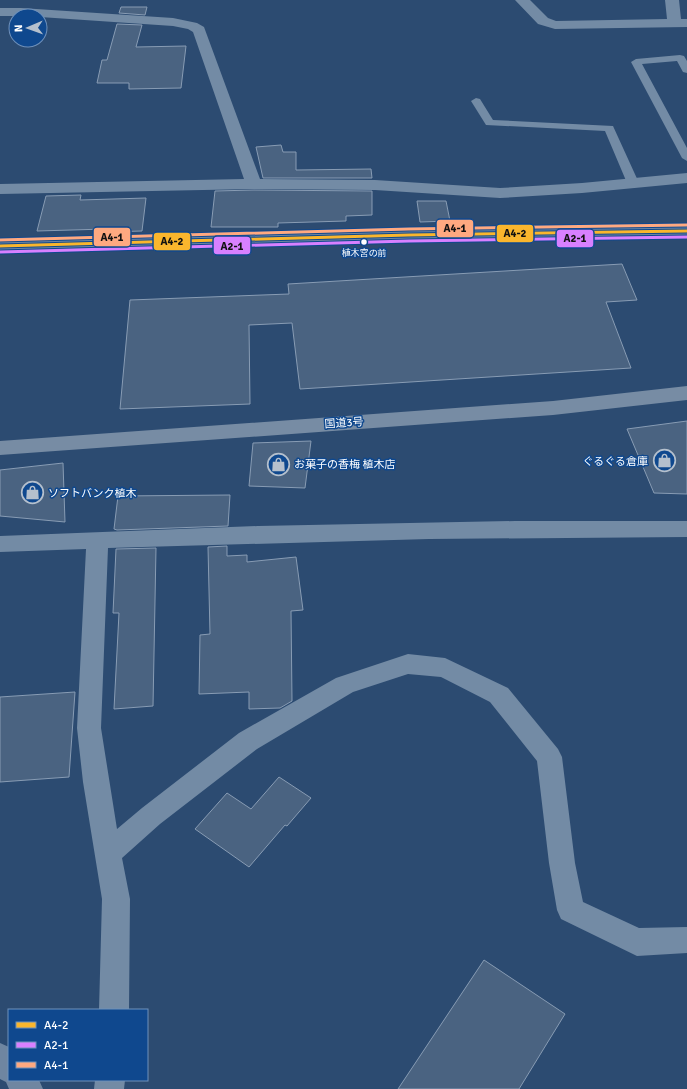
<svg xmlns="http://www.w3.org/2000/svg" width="687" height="1089" font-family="Signika,'Noto Sans JP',sans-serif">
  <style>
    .building { fill: #4a6381; stroke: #889cb4 }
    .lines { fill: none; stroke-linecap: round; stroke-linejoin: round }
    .lane { fill: #738ba5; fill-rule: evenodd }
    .street { fill: #738ba5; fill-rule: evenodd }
    .secondary { fill: #6f86a1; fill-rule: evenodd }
    .highway { fill: #778ca4; fill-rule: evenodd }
    .bus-1-casing { stroke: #0f488e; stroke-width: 5 }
    .bus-2-casing { stroke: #0f488e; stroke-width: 5 }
    .bus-3-casing { stroke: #0f488e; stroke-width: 5 }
    .bus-1 { stroke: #fab62d; stroke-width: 3 }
    .bus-2 { stroke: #d880ff; stroke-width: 3 }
    .bus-3 { stroke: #ffa980; stroke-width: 3 }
    .bus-dot { fill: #fff; stroke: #0f488e; stroke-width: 1.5 }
    .labels { text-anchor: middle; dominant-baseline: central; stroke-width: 3; stroke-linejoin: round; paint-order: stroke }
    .far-bus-label { font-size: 9px; fill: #fff; stroke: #0f488e }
    .street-label { font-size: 11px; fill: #fff; stroke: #0f488e }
    .poi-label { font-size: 11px; fill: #fff; stroke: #0f488e; text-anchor: start }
    .line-badge { stroke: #0f488e; stroke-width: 1.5 }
    .pale-badge-label { font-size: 11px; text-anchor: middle; font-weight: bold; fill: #111 }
  </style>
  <rect width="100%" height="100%" fill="#2c4b71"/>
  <!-- building -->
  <g class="building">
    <polygon points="121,7 147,7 145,15 119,13"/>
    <polygon points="117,24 142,25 136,47 186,46 181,88 129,89 129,83 97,83 102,60 107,60"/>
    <polygon points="281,145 283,152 296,152 296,170 371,169 372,178 263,178 256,147"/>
    <polygon points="254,190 372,191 372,215 346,216 346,221 278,223 278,227 211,227 215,191"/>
    <polygon points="81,195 80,200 146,198 142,231 106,232 106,229 37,231 46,196"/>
    <polygon points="417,201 446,201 450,221 420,222"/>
    <polygon points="622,264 637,300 606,302 631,368 300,389 292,323 249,325 250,404 120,409 130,300 289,294 288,284"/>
    <polygon points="687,421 687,494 654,493 627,429"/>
    <polygon points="311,441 305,488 249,486 253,443"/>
    <polygon points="63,463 65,522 0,516 0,470"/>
    <polygon points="230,495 228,526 117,530 114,529 118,496"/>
    <polygon points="227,546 227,556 247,555 247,562 296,557 303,610 291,611 292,701 280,708 249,709 249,692 199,694 200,635 210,634 208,547"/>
    <polygon points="156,548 153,706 114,709 119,613 113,613 116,549"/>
    <polygon points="75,692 69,777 0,782 0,697"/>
    <polygon points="279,777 311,798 287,826 285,825 249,867 195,829 227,793 251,809"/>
    <polygon points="484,960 565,1014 519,1089 398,1089"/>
  </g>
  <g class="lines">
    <!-- lane -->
    <g class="lane">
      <polygon points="680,55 684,56 687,61 687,73 683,72 677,61 642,64 687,148 687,161 682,158 631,62 636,59"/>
      <polygon points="476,98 480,99 493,120 613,126 639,183 633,186 627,183 605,131 486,125 471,101"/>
    </g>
    <!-- street -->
    <g class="street">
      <polygon points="515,0 530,0 548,18 556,21 667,19 665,0 679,0 681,19 687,19 687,27 555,29 538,24"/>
      <polygon points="0,8 21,8 173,18 197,23 204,27 260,179 375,180 500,188 582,183 687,173 687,183 582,193 500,198 375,190 254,189 0,194 0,184 244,179 193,32 188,29 173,26 40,17 40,16 0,16"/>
      <polygon points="515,521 687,521 687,537 429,539 108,548 101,728 117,829 142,808 239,733 336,678 408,654 445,658 508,688 558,749 562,757 575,863 583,902 639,928 687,927 687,953 637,956 561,919 557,910 549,863 537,761 490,702 441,677 408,674 353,692 257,749 160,824 122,858 130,899 129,1010 99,1010 102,899 83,782 77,728 86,549 0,552 0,536 258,526"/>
      <polygon points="95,1080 125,1080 124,1089 94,1089"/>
    </g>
    <!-- secondary -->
    <g class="secondary">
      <polygon points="687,226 687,236 409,240 0,251 0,241 409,230"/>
      <polygon points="0,1043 9,1047 9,1080 39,1080 43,1089 9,1089 6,1082 0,1079"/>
    </g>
    <!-- highway -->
    <polygon class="highway" points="687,386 687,400 553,415 0,455 0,441 553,401"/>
    <defs>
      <polyline id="bus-1" points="0,246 409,235 687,231"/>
      <polyline id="bus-2" points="0,252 409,241 687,237"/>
      <polyline id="bus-3" points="0,240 409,229 687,225"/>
    </defs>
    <!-- bus-1 casing -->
    <use href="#bus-1" class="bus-1-casing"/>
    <!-- bus-2 casing -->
    <use href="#bus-2" class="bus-2-casing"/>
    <!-- bus-3 casing -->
    <use href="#bus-3" class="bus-3-casing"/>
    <!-- bus-1 -->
    <use href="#bus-1" class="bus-1"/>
    <!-- bus-2 -->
    <use href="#bus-2" class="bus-2"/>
    <!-- bus-3 -->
    <use href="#bus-3" class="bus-3"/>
  </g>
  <!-- icons -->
  <defs>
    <symbol id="shop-ring" viewBox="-11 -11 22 22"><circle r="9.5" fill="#0f488e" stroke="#b5c0cd" stroke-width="1.5"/><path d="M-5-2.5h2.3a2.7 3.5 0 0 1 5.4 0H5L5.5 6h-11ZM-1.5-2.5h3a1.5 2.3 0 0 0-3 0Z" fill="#b5c0cd"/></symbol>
  </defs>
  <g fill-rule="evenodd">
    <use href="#shop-ring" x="652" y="448" width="25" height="25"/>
    <use href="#shop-ring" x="266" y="452" width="25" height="25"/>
    <use href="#shop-ring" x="20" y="480" width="25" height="25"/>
  </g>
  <!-- markers -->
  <circle class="bus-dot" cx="364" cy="242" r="3.5"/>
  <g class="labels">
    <!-- far-bus labels -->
    <g class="far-bus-label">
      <text x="364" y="253">植木宮の前</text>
    </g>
    <!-- street labels -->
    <g class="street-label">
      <text transform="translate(344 423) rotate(-4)">国道3号</text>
    </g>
    <!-- poi labels -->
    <g class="poi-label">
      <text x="648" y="461" text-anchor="end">ぐるぐる倉庫</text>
      <text x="294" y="464">お菓子の香梅 植木店</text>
      <text x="48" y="493">ソフトバンク植木</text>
    </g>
  </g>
  <g class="line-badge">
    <rect x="436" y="219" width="38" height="19" rx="4" fill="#ffa980"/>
    <rect x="496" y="224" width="38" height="19" rx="4" fill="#fab62d"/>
    <rect x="93" y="227" width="38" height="20" rx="4" fill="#ffa980"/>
    <rect x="556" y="229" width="38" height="19" rx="4" fill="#d880ff"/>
    <rect x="153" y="232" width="38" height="19" rx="4" fill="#fab62d"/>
    <rect x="213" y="236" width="38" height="19" rx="4" fill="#d880ff"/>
  </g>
  <g class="pale-badge-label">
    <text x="455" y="232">A4-1</text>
    <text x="515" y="237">A4-2</text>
    <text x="112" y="241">A4-1</text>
    <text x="575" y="242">A2-1</text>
    <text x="172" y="245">A4-2</text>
    <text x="232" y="250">A2-1</text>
  </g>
  <!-- legend -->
  <rect x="8" y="1009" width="140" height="72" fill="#0f488e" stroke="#6f91bb"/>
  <rect x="16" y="1022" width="20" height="6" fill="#fab62d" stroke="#6f91bb"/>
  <text x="44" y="1029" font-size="12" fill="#ffffff">A4-2</text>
  <rect x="16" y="1042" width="20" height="6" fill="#d880ff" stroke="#6f91bb"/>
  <text x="44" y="1049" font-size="12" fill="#ffffff">A2-1</text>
  <rect x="16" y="1062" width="20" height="6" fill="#ffa980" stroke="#6f91bb"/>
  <text x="44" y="1069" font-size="12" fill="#ffffff">A4-1</text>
  <!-- north arrow -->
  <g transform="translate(28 28) rotate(268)"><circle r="19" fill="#0f488e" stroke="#6f91bb"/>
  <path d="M0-3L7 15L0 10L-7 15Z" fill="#b5c0cd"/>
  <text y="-6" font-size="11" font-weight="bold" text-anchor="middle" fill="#ffffff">N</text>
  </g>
</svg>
